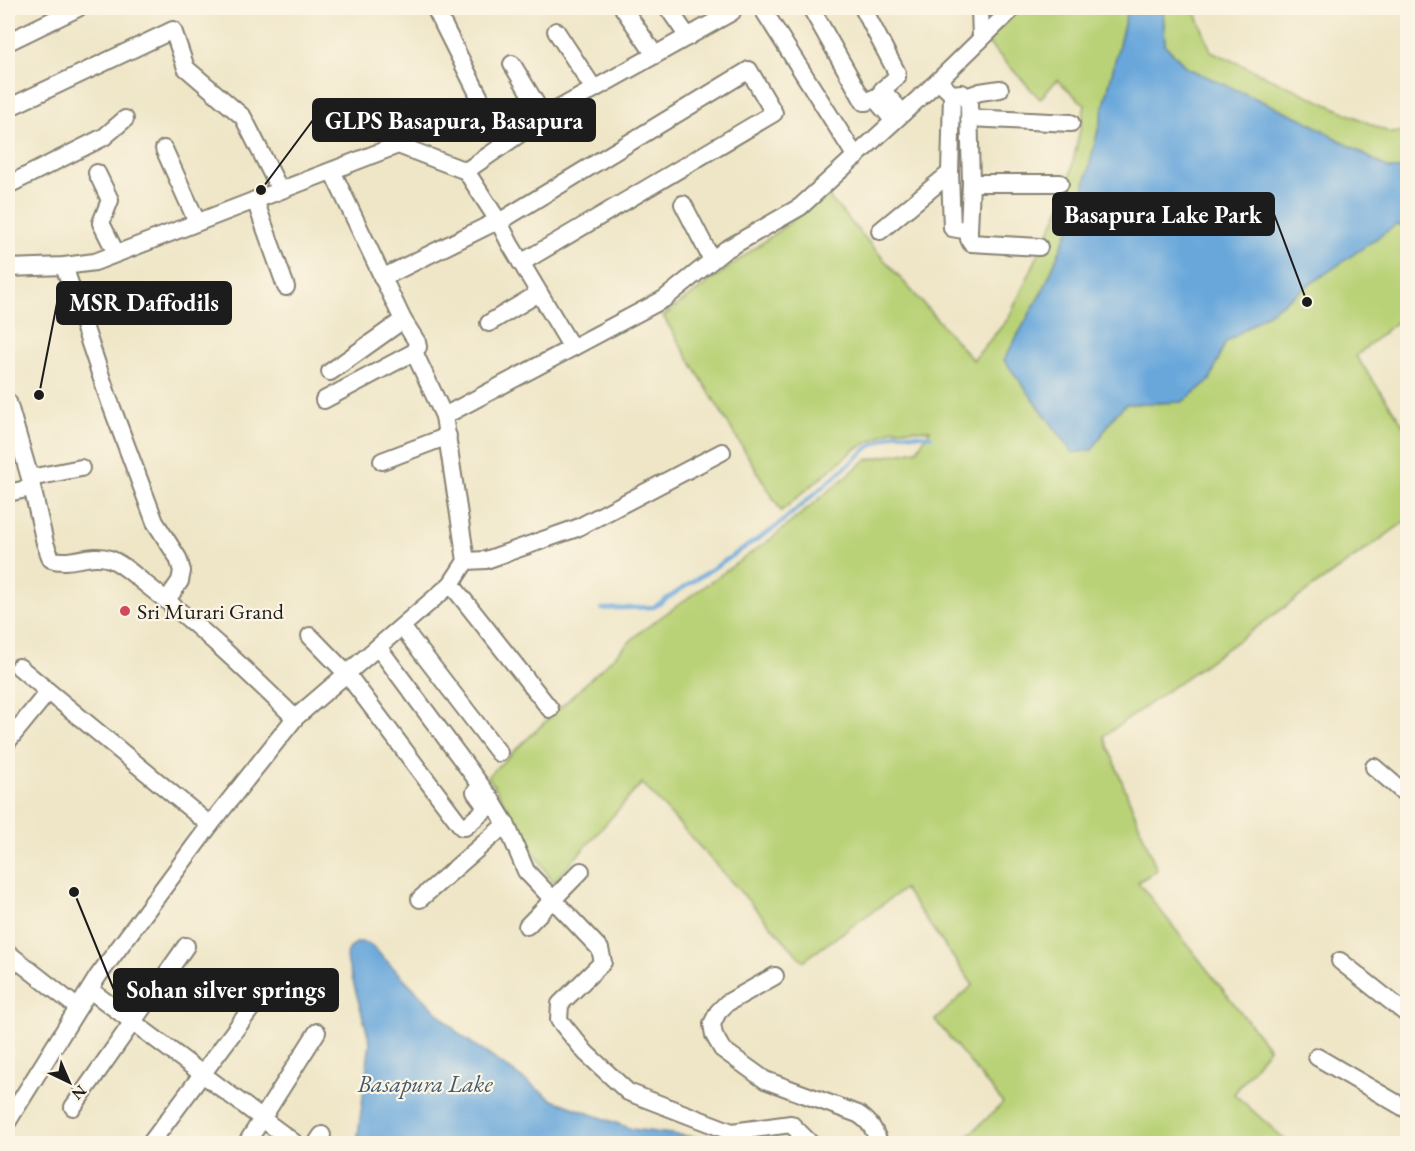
<svg xmlns="http://www.w3.org/2000/svg" width="1415" height="1151" font-family="'EB Garamond',serif">
  <style>
    .green { fill: #b9d277; stroke: #6a774a; stroke-width: 1.5 }
    .water { fill: #69a7db; stroke: #42627c; stroke-width: 1.5 }
    .lines { fill: none; stroke-linecap: round; stroke-linejoin: round }
    .stream { stroke: #69a7db; stroke-width: 4 }
    .minor-casing { stroke: #868172; stroke-width: 20 }
    .minor { stroke: #fff; stroke-width: 16 }
    .poi-dot { fill: #d1495b; stroke: #fcf5e5; stroke-width: 2 }
    .labels { text-anchor: middle; dominant-baseline: central; stroke-width: 4.5; stroke-linejoin: round; paint-order: stroke }
    .poi-label { font-size: 22px; fill: #1c1c1c; stroke: #fcf5e5; text-anchor: start }
    .water-label { font-size: 24px; font-style: italic; fill: #3f5b72; stroke: #fcf5e5 }
    .leader { fill: none; stroke: #1c1c1c; stroke-width: 2 }
    .callout-dot { fill: #1c1c1c; stroke: #fcf5e5; stroke-width: 2 }
    .callout { fill: #1c1c1c; stroke: #1c1c1c; stroke-width: 2 }
    .callout-label { font-size: 24px; text-anchor: middle; font-weight: bold; fill: #fff }
  </style>
  <rect width="100%" height="100%" fill="#fcf5e5"/>
  <filter id="ink" filterUnits="userSpaceOnUse"><feTurbulence type="fractalNoise" baseFrequency=".0167" numOctaves="2"/><feDisplacementMap in="SourceGraphic" scale="12" xChannelSelector="R" yChannelSelector="G"/><feConvolveMatrix kernelMatrix="1 2 1 2 8 2 1 2 1" color-interpolation-filters="sRGB"/></filter>
  <filter id="wash" filterUnits="userSpaceOnUse"><feTurbulence type="fractalNoise" baseFrequency=".008" numOctaves="4" result="noise"/><feDisplacementMap in="SourceGraphic" scale="24" xChannelSelector="R" yChannelSelector="G"/><feGaussianBlur stdDeviation="1.35" result="paint"/><feColorMatrix in="noise" values="0 0 0 0 0 0 0 0 0 0 0 0 0 0 0 0 0 1.4 0 .05"/><feComposite in="paint" operator="in"/></filter>
  <g filter="url(#wash)">
    <rect width="100%" height="100%" fill="#efe6c7"/>
    <!-- green -->
    <g class="green">
      <polygon points="1021,8 1128,8 1081,200 1045,286 1004,360 1092,450 1114,416 1126,404 1182,402 1210,380 1225,343 1396,225 1407,227 1407,313 1356,356 1407,430 1407,520 1104,736 1157,870 1138,882 1269,1048 1234,1094 1289,1143 961,1143 1003,1103 935,1020 973,985 904,889 803,961 642,783 553,883 488,776 640,632 772,538 866,460 917,450 930,430 894,429 854,450 781,511 663,316 827,195 973,360 1008,319 1066,196 1085,105 1057,80 1040,99 986,41"/>
      <polygon points="1163,8 1194,8 1211,51 1390,133 1407,132 1407,169 1389,169 1305,120 1187,68 1165,45"/>
    </g>
    <!-- water -->
    <g class="water">
      <polygon points="1128,8 1163,8 1165,45 1187,68 1305,120 1389,169 1407,169 1407,227 1396,225 1225,343 1210,380 1182,402 1126,404 1114,416 1092,450 1073,453 1004,360 1045,286 1081,200"/>
      <path d="M 358,942 L 368,943 L 372,946 L 459,1034 L 553,1100 L 632,1129 L 694,1137 L 701,1142 L 699,1144 L 357,1143 L 370,1042 L 347,960 C 346,951 350,946 358,942 Z"/>
    </g>
    <g class="lines">
      <!-- stream -->
      <polyline class="stream" points="602,609 654,607 776,527 869,447 896,433 931,436"/>
    </g>
  </g>
  <g filter="url(#ink)">
    <g class="lines">
      <defs>
        <g id="minor">
          <polyline points="435,8 503,144"/>
          <polyline points="623,8 655,55"/>
          <polyline points="668,8 688,37"/>
          <polyline points="762,8 856,157"/>
          <polyline points="811,8 864,102 866,102 874,98 894,121"/>
          <polyline points="863,8 897,73 897,77 882,90 903,113"/>
          <polyline points="980,8 981,39"/>
          <polyline points="556,31 594,89"/>
          <polyline points="8,42 78,8"/>
          <polyline points="512,64 544,117"/>
          <polyline points="938,81 952,94 962,93 966,97 969,104 971,183 969,231 952,228 950,173 952,94"/>
          <polyline points="966,97 980,92 1000,89"/>
          <polyline points="8,108 173,30 186,68 243,117 280,190"/>
          <polyline points="969,118 1071,123"/>
          <polyline points="164,149 197,222"/>
          <polyline points="466,171 544,117 732,12 729,8"/>
          <polyline points="97,173 110,200 101,223 116,253"/>
          <polyline points="971,183 1060,183"/>
          <polyline points="8,185 104,137 125,119"/>
          <polyline points="255,200 286,287"/>
          <polyline points="683,204 712,260"/>
          <polyline points="880,231 950,173"/>
          <polyline points="969,231 969,239 971,243 1039,247"/>
          <polyline points="64,266 108,397 155,522 178,558 182,571 180,581 167,600"/>
          <polyline points="8,268 64,266 95,262 398,145 466,171 499,222 510,244 572,348"/>
          <polyline points="382,278 489,225 499,222 749,70 774,113 521,263"/>
          <polyline points="489,323 539,293"/>
          <polyline points="414,352 444,416"/>
          <polyline points="330,372 403,320"/>
          <polyline points="324,400 414,352 418,347 417,342 403,320 332,171"/>
          <path d="M 8,402 L 30,478 L 45,543 L 51,559 C 70,566 90,552 110,559 C 124,564 136,577 148,586 C 200,626 248,672 295,718"/>
          <polyline points="382,461 448,436"/>
          <polyline points="30,478 81,468"/>
          <polyline points="8,493 31,488"/>
          <polyline points="466,561 486,560 577,528 722,452"/>
          <polyline points="451,584 550,709"/>
          <polyline points="402,627 499,753"/>
          <polyline points="310,636 347,674 462,827 465,827 485,810 486,807 475,792"/>
          <polyline points="378,647 491,799 506,824 526,871 600,949 603,962 560,1004 559,1020 586,1053 628,1092 732,1132 791,1124 811,1144"/>
          <polyline points="19,667 210,825"/>
          <polyline points="8,741 48,692"/>
          <polyline points="1374,767 1408,796"/>
          <polyline points="420,899 506,824"/>
          <polyline points="527,926 581,871"/>
          <polyline points="8,953 78,1008"/>
          <polyline points="1340,961 1408,1015"/>
          <path d="M 775,976 L 727,1003 L 718,1012 L 712,1024 L 714,1035 L 722,1049 L 765,1080 L 858,1114 C 871,1122 874,1130 880,1144"/>
          <polyline points="90,990 296,1144"/>
          <polyline points="1317,1057 1408,1110"/>
          <polyline points="73,1107 186,946"/>
          <polyline points="8,1121 98,976 210,825 295,718 451,584 466,561 444,416 664,299 725,250 800,207 938,81 1013,8"/>
          <polyline points="150,1144 253,1006"/>
          <polyline points="246,1144 317,1032"/>
          <polyline points="316,1144 322,1135"/>
        </g>
      </defs>
      <!-- minor casing -->
      <use href="#minor" class="minor-casing"/>
      <!-- minor -->
      <use href="#minor" class="minor"/>
    </g>
  </g>
  <!-- markers -->
  <circle class="poi-dot" cx="125" cy="611" r="6"/>
  <g class="labels">
    <!-- poi labels -->
    <g class="poi-label">
      <text x="137" y="611">Sri Murari Grand</text>
    </g>
    <!-- water labels -->
    <g class="water-label">
      <text x="425" y="1083">Basapura Lake</text>
    </g>
  </g>
  <!-- callouts -->
  <path class="leader" d="M261 190L313 120M1307 302L1274 214M39 395L57 303M74 892L114 990"/>
  <g class="callout-dot">
    <circle cx="261" cy="190" r="6"/>
    <circle cx="1307" cy="302" r="6"/>
    <circle cx="39" cy="395" r="6"/>
    <circle cx="74" cy="892" r="6"/>
  </g>
  <g class="callout">
    <rect x="313" y="99" width="282" height="42" rx="6"/>
    <rect x="1053" y="193" width="221" height="42" rx="6"/>
    <rect x="57" y="282" width="174" height="42" rx="6"/>
    <rect x="114" y="969" width="224" height="42" rx="6"/>
  </g>
  <g class="callout-label">
    <text x="454" y="129">GLPS Basapura, Basapura</text>
    <text x="1163" y="223">Basapura Lake Park</text>
    <text x="144" y="311">MSR Daffodils</text>
    <text x="226" y="998">Sohan silver springs</text>
  </g>
  <!-- margin -->
  <rect width="1415" height="1151" fill="none" stroke="#fcf5e5" stroke-width="30"/>
  <!-- north arrow -->
  <g transform="translate(69 1082) rotate(136)" stroke="#fcf5e5" stroke-width="4.5" paint-order="stroke">
  <path d="M0-4.5L10 22L0 15L-10 22Z" fill="#1c1c1c"/>
  <text y="-9" font-size="16" font-weight="bold" text-anchor="middle" fill="#1c1c1c">N</text>
  </g>
</svg>
